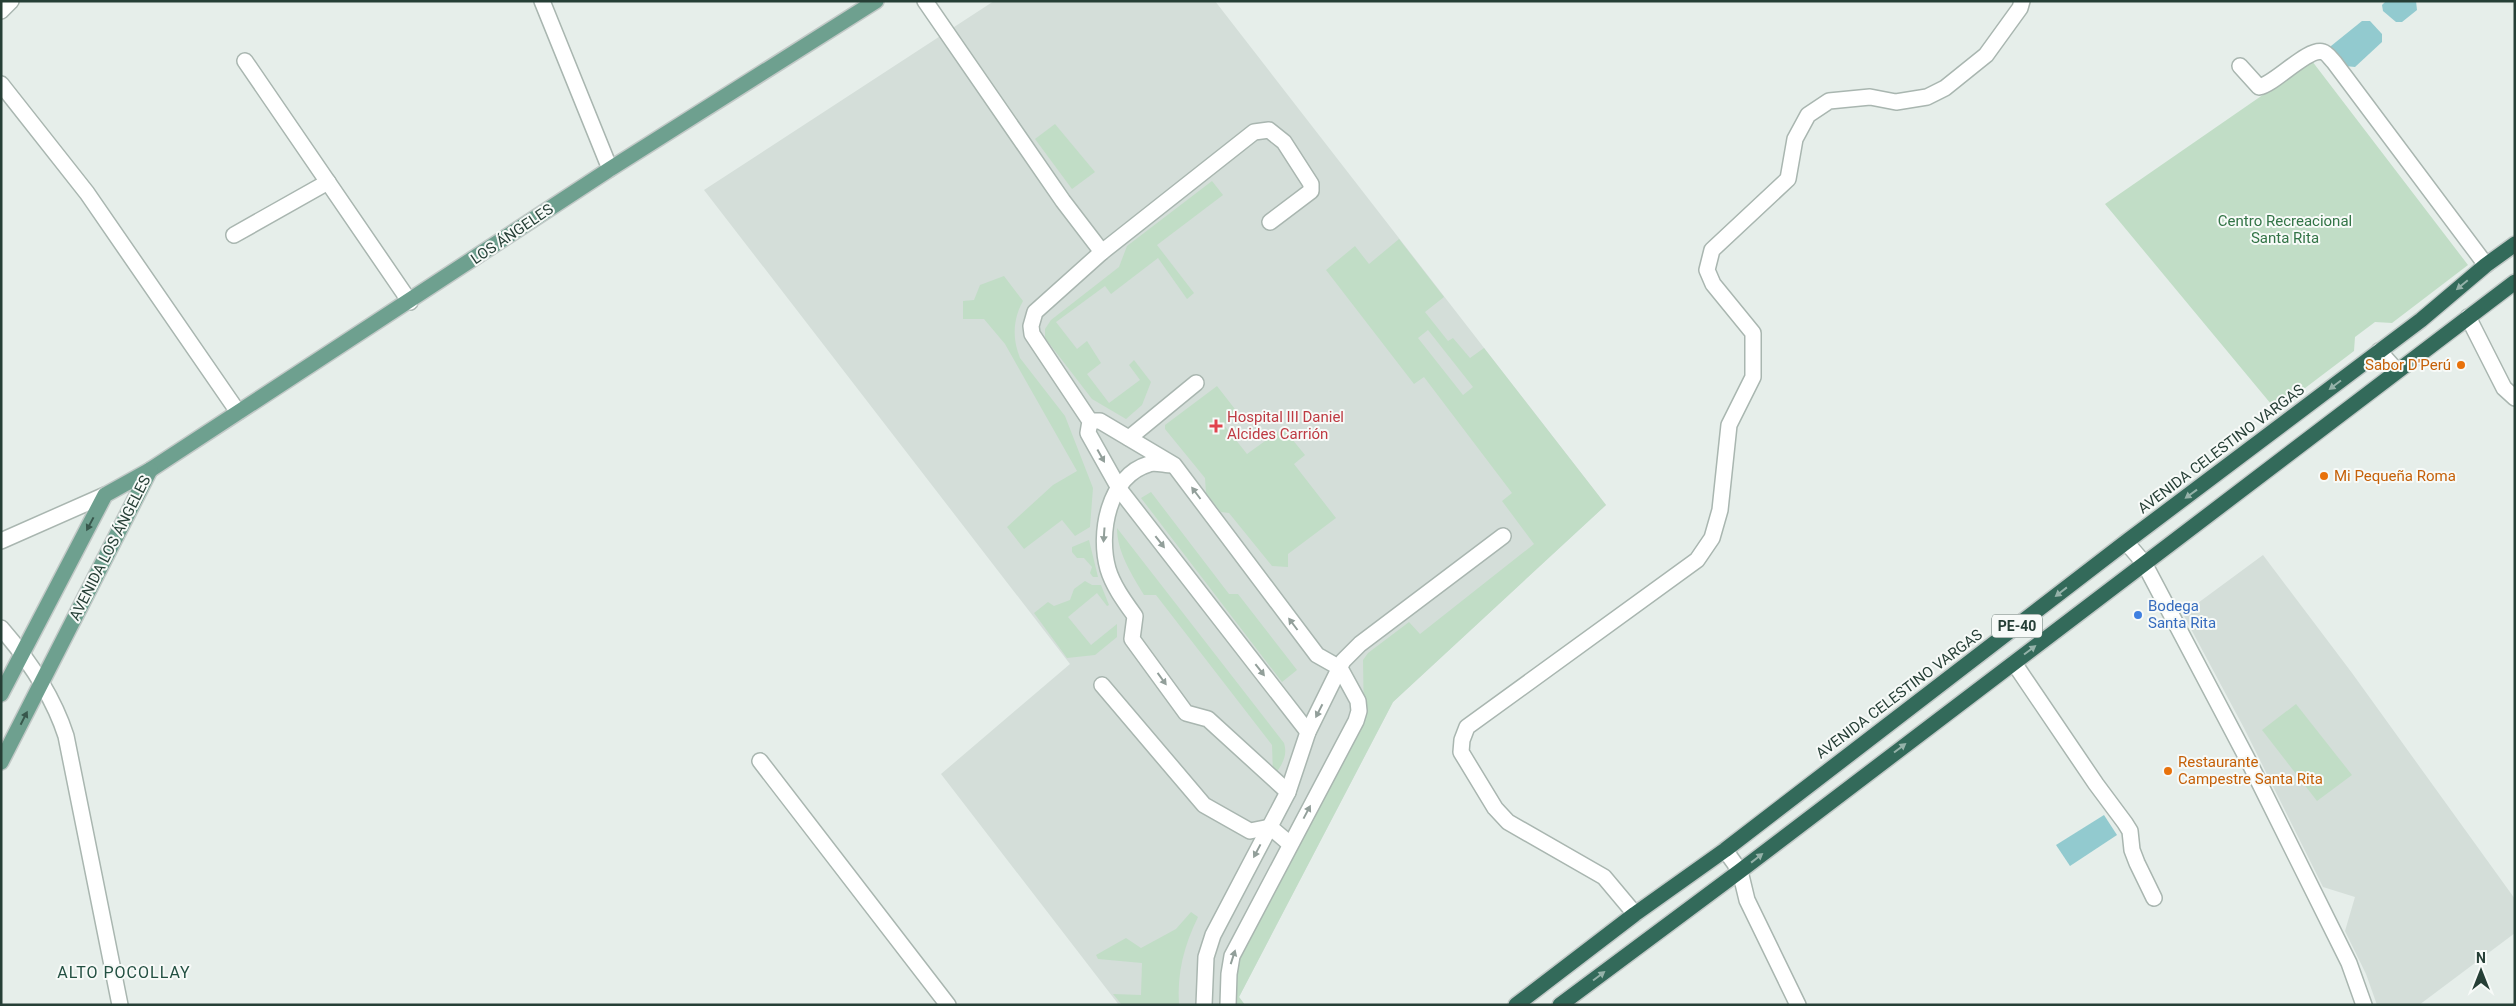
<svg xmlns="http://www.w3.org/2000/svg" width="2516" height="1006" font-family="Roboto,sans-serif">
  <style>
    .built { fill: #d4ded9 }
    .green { fill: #c1ddc6; fill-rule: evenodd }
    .water { fill: #92cacf }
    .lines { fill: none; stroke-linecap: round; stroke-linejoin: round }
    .minor-casing { stroke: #a9b6b0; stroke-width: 18 }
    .major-casing { stroke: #c2c9c7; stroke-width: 18 }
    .highway-casing { stroke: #c2c9c7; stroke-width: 18 }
    .minor { stroke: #fff; stroke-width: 15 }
    .major { stroke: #6ea08f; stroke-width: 15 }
    .highway { stroke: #336a5a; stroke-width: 15 }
    .oneway { fill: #95b2a9 }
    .oneway2 { fill: #929f9a }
    .oneway3 { fill: #38574c }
    .food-dot { fill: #e8710a; stroke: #f7faf8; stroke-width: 2 }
    .health-dot { fill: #e0444e; stroke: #f7faf8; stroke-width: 2 }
    .shop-dot { fill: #3f7fe0; stroke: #f7faf8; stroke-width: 2 }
    .labels { text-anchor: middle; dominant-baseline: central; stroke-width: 4; stroke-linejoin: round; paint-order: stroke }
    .shield { fill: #f7faf8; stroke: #657770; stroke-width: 1 }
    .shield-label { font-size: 14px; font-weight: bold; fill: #263f36 }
    .park-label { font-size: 15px; fill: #327446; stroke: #f7faf8 }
    .street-label { font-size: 15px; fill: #263f36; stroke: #f7faf8 }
    .food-label { font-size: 15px; fill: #c56008; stroke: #f7faf8; text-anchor: start }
    .health-label { font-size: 15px; fill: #be3a42; stroke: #f7faf8; text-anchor: start }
    .shop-label { font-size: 15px; fill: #366cbe; stroke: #f7faf8; text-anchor: start }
    .neighbourhood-label { font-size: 16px; letter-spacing: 1px; fill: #235042; stroke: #f7faf8 }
  </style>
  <rect width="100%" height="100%" fill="#e6eeea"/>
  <!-- built -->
  <g class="built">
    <polygon points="994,1 1215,1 1606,505 1393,702 1239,997 1245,1005 1119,1005 941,774 1070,664 704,190"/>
    <polygon points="2263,555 2352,673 2515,899 2515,933 2419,1005 2377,1005 2366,974 2345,931 2355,897 2323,887 2244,728 2183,614"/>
  </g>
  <!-- green -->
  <g class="green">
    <polygon points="2312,61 2468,265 2392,323 2375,322 2355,337 2354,351 2276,410 2105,204"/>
    <polygon points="1055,124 1095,172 1072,189 1035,139"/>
    <polygon points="1212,181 1223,195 1157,245 1194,293 1187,299 1158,258 1111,294 1105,286 1056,322 1077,349 1087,341 1101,363 1087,374 1109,403 1140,380 1129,365 1134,360 1151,382 1142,405 1126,419 1092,399 1045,338 1045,329 1051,320 1119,267 1127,246"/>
    <path d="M 1399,239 L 1444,297 L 1425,312 L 1448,341 L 1453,338 L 1470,358 L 1484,348 L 1606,505 L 1393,702 L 1239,997 L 1245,1005 L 1232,1005 L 1239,954 L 1364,722 L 1363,660 L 1368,653 L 1409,622 L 1420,634 L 1534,544 L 1502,501 L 1512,493 L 1424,377 L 1414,384 L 1326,270 L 1355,246 L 1369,264 ZM 1428,330 L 1473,387 L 1463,395 L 1418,338 Z"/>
    <path d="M 1004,276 L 1023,301 C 1013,319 1012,338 1020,358 L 1065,416 L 1093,488 L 1090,527 L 1075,536 L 1062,520 L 1024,549 L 1007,527 L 1053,485 L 1077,471 L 1005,344 L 984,319 L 963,319 L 963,301 L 974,300 L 980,285 Z"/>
    <polygon points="1217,386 1238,413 1224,425 1247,454 1283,428 1305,455 1294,464 1336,518 1288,554 1288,567 1272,566 1229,513 1221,512 1206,493 1205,478 1165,429 1165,425"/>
    <polygon points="1151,492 1229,594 1238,594 1297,670 1282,682 1141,498"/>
    <path d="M 1117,528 L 1284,743 C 1288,756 1282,764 1275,775 L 1273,775 L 1272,745 L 1156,595 L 1144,595 C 1132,575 1117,552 1117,528 Z"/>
    <polygon points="1089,540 1098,577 1093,577 1090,573 1092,567 1084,558 1077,558 1072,552 1072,547"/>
    <polygon points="1085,581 1092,585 1101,585 1109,605 1107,606 1097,593 1068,617 1091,645 1117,624 1117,637 1095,655 1067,658 1034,613 1048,602 1054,606 1070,600 1074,589"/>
    <polygon points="2296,704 2352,775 2317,801 2262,730"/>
    <path d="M 1191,912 L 1198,917 C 1184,946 1177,972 1179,1005 L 1122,1005 L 1113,994 L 1141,995 L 1142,963 L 1098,959 L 1096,955 L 1126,938 L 1141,948 L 1176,929 Z"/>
  </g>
  <!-- water -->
  <g class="water">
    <polygon points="2386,1 2416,1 2417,10 2402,22 2396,22 2383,11 2382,5"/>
    <polygon points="2362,21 2370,21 2382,34 2382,42 2355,67 2345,66 2331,53 2331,46"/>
    <polygon points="2104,815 2117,835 2070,866 2056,845"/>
  </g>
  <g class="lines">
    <defs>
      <g id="minor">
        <polyline points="542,1 610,169"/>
        <polyline points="925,1 1063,201 1102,252"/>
        <polyline points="1,11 11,1"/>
        <polyline points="245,61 410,302"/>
        <path d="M 2240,66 L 2259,87 C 2275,84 2308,47 2323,52 C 2327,53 2331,59 2334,62 L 2486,265"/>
        <polyline points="1,84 87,193 238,412"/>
        <polyline points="1270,222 1311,191 1311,184 1284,142 1269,130 1254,132 1102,252 1035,312 1031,326 1032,334 1090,421 1088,433 1120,490 1308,732"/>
        <polyline points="234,235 328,182"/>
        <polyline points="2468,317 2504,388 2515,398"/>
        <polyline points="2379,351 2396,370"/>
        <polyline points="1090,421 1100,421 1174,465 1317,655 1340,668 1358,701 1359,711 1356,721 1232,956 1229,974 1228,1005"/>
        <polyline points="1129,438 1196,383"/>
        <path d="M 1172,465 C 1165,465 1155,462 1149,464 C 1108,476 1098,534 1108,569 C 1113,586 1125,602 1135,616 L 1132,639 L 1186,713 L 1208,719 L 1288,792"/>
        <polyline points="1,541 105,495"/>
        <polyline points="2126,542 2144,563 2251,766 2349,963 2364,1005"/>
        <path d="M 1,628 C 28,659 53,696 66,736 L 120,1005"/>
        <polyline points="2014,663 2096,784 2125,823 2130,831 2132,850 2137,863 2154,898"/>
        <polyline points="1102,685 1204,805 1250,831 1270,827 1290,844"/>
        <polyline points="760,761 948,1005"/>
        <polyline points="1725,850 1740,871 1747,900 1798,1005"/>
        <polyline points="1635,914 1604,877 1508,822 1495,808 1461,752 1462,740 1467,727 1697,560 1712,538 1720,510 1729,425 1753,377 1753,333 1713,284 1707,270 1712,250 1788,179 1795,139 1808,115 1829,101 1870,97 1896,102 1927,97 1945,88 1986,55 2020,8 2022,1"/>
        <polyline points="1204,1005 1206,957 1213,935 1288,792 1308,732 1343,661 1360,644 1503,536"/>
      </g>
      <g id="major">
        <polyline points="1,694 105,495 150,470 610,169 876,1"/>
        <polyline points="1,762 150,470"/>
      </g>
      <g id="highway">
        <polyline points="1516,1005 1635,914 1725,850 2126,542 2421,320 2486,265 2515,244"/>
        <polyline points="1560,1005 1740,871 2515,282"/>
      </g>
    </defs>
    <!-- minor casing -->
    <use href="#minor" class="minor-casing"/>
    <!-- major casing -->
    <use href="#major" class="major-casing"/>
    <!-- highway casing -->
    <use href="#highway" class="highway-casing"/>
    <!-- minor -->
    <use href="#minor" class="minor"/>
    <!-- major -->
    <use href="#major" class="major"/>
    <!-- highway -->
    <use href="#highway" class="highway"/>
  </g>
  <!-- one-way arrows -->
  <defs><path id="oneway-solid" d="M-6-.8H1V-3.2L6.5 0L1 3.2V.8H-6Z" transform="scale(1.25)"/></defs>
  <g class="oneway">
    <use href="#oneway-solid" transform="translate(2462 285) rotate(140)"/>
    <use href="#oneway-solid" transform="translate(2335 385) rotate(143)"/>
    <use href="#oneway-solid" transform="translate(2191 494) rotate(144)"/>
    <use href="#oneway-solid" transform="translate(2061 592) rotate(142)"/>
    <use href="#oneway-solid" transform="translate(2030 650) rotate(-37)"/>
    <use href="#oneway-solid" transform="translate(1900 748) rotate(-37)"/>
    <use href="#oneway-solid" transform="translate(1757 858) rotate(-38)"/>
    <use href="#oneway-solid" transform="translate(1599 976) rotate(-37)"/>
  </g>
  <g class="oneway2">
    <use href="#oneway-solid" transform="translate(1101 456) rotate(61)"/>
    <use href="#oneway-solid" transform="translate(1196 493) rotate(-127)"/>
    <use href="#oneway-solid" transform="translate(1104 535) rotate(94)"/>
    <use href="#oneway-solid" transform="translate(1160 542) rotate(52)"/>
    <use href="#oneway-solid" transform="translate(1293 624) rotate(-127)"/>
    <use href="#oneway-solid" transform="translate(1260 670) rotate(52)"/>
    <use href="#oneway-solid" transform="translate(1162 679) rotate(54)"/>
    <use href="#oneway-solid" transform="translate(1319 711) rotate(117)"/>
    <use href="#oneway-solid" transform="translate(1307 812) rotate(-62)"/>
    <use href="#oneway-solid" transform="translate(1257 851) rotate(118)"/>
    <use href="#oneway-solid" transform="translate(1233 957) rotate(-72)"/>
  </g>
  <g class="oneway3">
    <use href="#oneway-solid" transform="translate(90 524) rotate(118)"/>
    <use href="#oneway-solid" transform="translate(24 718) rotate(-63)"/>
  </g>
  <!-- markers -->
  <g class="food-dot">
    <circle cx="2461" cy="365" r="5"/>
    <circle cx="2324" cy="476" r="5"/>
    <circle cx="2168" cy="771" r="5"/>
  </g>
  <path class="health-dot" d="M1213.5 418.5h5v5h5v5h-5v5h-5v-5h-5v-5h5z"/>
  <circle class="shop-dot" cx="2138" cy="615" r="5"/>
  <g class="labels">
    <!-- shield labels -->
    <rect class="shield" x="1992" y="614.5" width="50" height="23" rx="4"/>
    <g class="shield-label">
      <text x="2017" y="626">PE-40</text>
    </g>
    <!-- park labels -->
    <g class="park-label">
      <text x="2285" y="221">Centro Recreacional<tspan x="2285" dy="17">Santa Rita</tspan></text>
    </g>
    <!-- street labels -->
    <g class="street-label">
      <text transform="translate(512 234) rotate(-34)">LOS ÁNGELES</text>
      <text transform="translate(2221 449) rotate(-37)">AVENIDA CELESTINO VARGAS</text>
      <text transform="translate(110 548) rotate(-63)">AVENIDA LOS ÁNGELES</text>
      <text transform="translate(1899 694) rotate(-37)">AVENIDA CELESTINO VARGAS</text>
    </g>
    <!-- food labels -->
    <g class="food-label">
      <text x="2451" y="365" text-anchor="end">Sabor D'Perú</text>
      <text x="2334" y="476">Mi Pequeña Roma</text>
      <text x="2178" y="762">Restaurante<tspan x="2178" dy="17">Campestre Santa Rita</tspan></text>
    </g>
    <!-- health labels -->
    <g class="health-label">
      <text x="1227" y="417">Hospital III Daniel<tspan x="1227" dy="17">Alcides Carrión</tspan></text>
    </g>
    <!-- shop labels -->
    <g class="shop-label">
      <text x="2148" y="606">Bodega<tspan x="2148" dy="17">Santa Rita</tspan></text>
    </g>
    <!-- neighbourhood labels -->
    <g class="neighbourhood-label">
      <text x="124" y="972">ALTO POCOLLAY</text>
    </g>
  </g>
  <!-- border -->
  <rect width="2516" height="1006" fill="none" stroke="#263f36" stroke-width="5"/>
  <!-- north arrow -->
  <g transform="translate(2481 971)" stroke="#f7faf8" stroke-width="4" paint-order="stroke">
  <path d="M0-4L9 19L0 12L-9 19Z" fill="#263f36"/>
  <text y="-8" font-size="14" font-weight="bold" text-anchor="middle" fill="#263f36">N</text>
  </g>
</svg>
